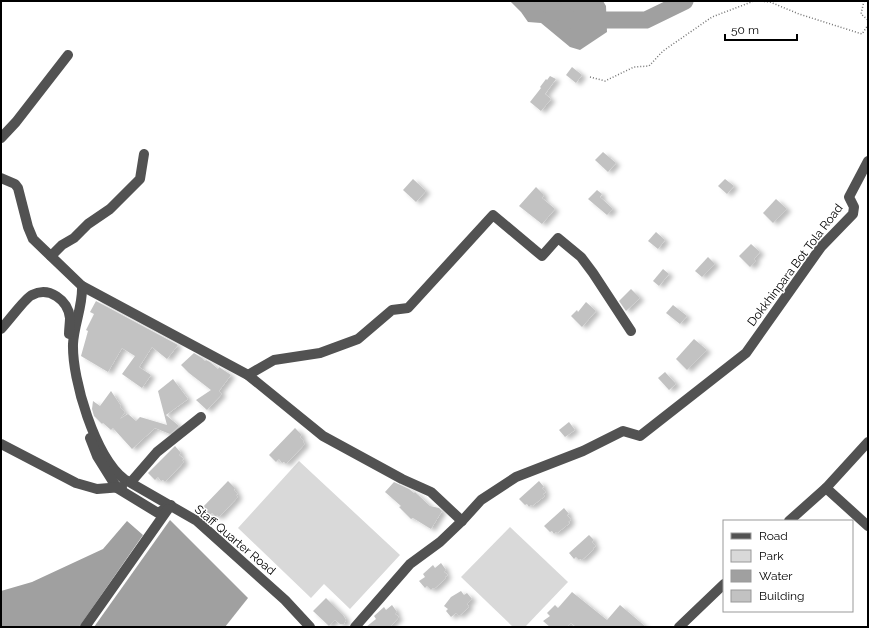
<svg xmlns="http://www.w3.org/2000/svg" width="869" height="628" font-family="Raleway,sans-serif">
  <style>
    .green { fill: #d9d9d9 }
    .water { fill: #a0a0a0 }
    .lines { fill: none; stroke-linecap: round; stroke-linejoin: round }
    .river { stroke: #a0a0a0; stroke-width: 17 }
    .building { fill: #c2c2c2; filter: url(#shadow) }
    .path { stroke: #747474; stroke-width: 1.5; stroke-dasharray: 1 2; stroke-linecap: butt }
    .minor { stroke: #525252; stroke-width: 10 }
    .labels { text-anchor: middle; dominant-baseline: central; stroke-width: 3; stroke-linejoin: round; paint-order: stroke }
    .street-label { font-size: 12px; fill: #000; stroke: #fff }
  </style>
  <defs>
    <filter id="shadow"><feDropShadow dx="4.5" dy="2.5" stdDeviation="2" flood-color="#0004"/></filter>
  </defs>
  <rect width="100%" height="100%" fill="#fff"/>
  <!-- green -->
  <g class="green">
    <polygon points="299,461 400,555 350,609 324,584 311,598 238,528"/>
    <polygon points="510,527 568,582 525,627 513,627 461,577"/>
  </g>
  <!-- water -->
  <g class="water">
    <polygon points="510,1 603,1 606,6 607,32 580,50 570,47 541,23 528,22 521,12"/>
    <polygon points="170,520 248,598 225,627 94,627"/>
    <polygon points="127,521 143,535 79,627 1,627 1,591 32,582 103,549"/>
  </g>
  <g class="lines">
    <!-- river -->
    <polyline class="river" points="543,1 572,20 646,20 685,1"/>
  </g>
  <!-- building -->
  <g class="building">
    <polygon points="572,67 582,75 576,83 566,75"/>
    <polygon points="550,76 556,79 545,94 551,99 541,111 530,102 541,88 540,87 546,79 547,80"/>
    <polygon points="603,152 616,163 608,172 595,160"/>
    <polygon points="413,179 426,191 416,202 403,190"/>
    <polygon points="725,179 734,186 727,194 718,186"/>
    <polygon points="536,187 544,195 542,198 555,209 542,224 519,206"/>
    <polygon points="597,190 602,194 600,197 613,209 607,215 588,199"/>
    <polygon points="776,199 787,209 773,223 763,213"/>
    <polygon points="656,232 665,240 658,249 648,241"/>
    <polygon points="751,244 760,252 754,259 756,261 750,267 739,256"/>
    <polygon points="708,257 715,264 702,277 695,271"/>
    <polygon points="663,269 669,274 659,286 653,281"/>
    <polygon points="631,289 640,298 626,311 619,301"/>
    <polygon points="96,301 178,345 167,359 152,347 139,367 151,375 142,388 122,374 135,356 122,348 108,372 81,356 88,331 86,330 94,314 90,312"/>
    <polygon points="586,302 596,311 582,327 571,316 577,310 578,312"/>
    <polygon points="673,305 687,316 680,324 666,313"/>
    <polygon points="694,339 707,350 687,370 676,359"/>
    <polygon points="194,353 202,358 205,361 206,360 210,362 218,369 219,367 231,375 219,391 222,394 207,410 196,400 211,390 189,373 181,365"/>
    <polygon points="665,372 676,384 669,390 658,378"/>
    <polygon points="173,379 188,399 166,415 179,426 170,434 155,428 132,449 113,428 111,430 103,423 102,424 94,416 92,409 93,401 100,406 111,391 121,406 120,407 125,412 120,419 128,414 136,421 140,417 167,425 158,391"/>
    <polygon points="569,422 575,430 565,437 559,430"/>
    <polygon points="295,428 302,435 300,437 304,441 303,442 305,444 286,464 284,462 282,463 279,459 276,462 269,455"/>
    <polygon points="175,446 181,453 179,455 184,459 182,460 184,462 165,482 163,480 161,481 158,477 155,480 148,473"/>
    <polygon points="228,481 235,488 234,490 238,494 236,495 238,497 219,517 217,515 216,517 212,513 210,515 202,508"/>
    <polygon points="539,481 544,487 542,488 546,492 543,494 545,496 532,506 531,505 529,507 527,504 525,505 519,499"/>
    <polygon points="394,482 409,489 414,493 415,492 416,493 430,506 439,508 442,511 431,529 413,518 411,519 399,507 401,506 385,492"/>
    <polygon points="564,508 569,514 567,515 571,520 568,522 570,523 557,533 556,532 554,534 552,531 550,532 544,526"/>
    <polygon points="589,535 594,540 592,542 596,546 593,548 594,549 582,560 580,559 579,560 576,557 574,559 569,553"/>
    <polygon points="441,563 446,570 444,572 448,575 445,577 446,578 434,589 433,588 431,590 427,586 425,588 419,581 425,577 423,574 433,565 435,568"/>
    <polygon points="461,591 464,595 467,593 472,599 467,604 469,607 459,616 456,613 451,617 446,611 448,609 444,606 451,597"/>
    <polygon points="572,592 607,620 620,605 646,627 576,627 571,623 567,627 550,627 543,621 550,616 547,613 555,605 558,608"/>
    <polygon points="326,598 343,615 346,620 344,624 340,624 335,620 329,626 313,611"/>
    <polygon points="392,605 397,612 395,614 399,617 390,627 366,627 376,619 374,616 384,607 386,610"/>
  </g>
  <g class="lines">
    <!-- path -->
    <g class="path">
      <polyline points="758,1 770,2 799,14 862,34 868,25"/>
      <polyline points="864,1 861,14 868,20"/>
      <polyline points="590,77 605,81 634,67 649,66 663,51 712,17 754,1"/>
    </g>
    <!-- minor -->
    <g class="minor">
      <polyline points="1,138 16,122 68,55"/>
      <path d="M 1,178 L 15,184 L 18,188 L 28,227 L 33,239 L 82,286 C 83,306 74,324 73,344 C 72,380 95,456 124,479 L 197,521 L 285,600 L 310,627"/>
      <polyline points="51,256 62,245 74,238 88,224 110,209 140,179 144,154"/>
      <polyline points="82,286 248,375 323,436 402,479 431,492 462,521"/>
      <path d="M 1,329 C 7,323 26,297 32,295 C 49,286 68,300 70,318 C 70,323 69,329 69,334"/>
      <polyline points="248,375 274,360 320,353 358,339 392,310 408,308 493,215 542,256 558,238 581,257 593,273 631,331"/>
      <polyline points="90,438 97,456 117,488 158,513 171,505"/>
      <polyline points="1,444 76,483 97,489 122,487"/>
      <polyline points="131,482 157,452 201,417"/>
      <polyline points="826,488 868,526"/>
      <polyline points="789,521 826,488 868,442"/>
      <polyline points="85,627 168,509"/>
      <polyline points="355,627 410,564 440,542 462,521 481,500 516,477 583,451 623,431 640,436 746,353 821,247 853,214 854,207 849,197 868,161"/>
      <polyline points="679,627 724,584"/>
    </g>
  </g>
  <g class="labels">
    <!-- street labels -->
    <g class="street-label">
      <text transform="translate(795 265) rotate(-53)">Dokkhinpara Bot Tola Road</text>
      <text transform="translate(235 540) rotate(40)">Staff Quarter Road</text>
    </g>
  </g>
  <!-- border -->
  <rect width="869" height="628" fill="none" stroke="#000000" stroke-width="4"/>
  <!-- legend -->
  <rect x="723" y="520" width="130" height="92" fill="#ffffff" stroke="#999999"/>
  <rect x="731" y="533" width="20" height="6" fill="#525252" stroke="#999999"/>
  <text x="759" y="540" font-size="12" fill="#000000">Road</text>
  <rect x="731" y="550" width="20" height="12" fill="#d9d9d9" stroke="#999999"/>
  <text x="759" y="560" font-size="12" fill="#000000">Park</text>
  <rect x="731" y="570" width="20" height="12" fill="#a0a0a0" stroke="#999999"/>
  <text x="759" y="580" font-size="12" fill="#000000">Water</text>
  <rect x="731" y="590" width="20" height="12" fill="#c2c2c2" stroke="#999999"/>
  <text x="759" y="600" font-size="12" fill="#000000">Building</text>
  <!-- scale -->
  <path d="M725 34v6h72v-6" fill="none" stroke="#000000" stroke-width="2"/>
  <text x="731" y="34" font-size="12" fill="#000000" stroke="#ffffff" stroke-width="3" paint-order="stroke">50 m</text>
</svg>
